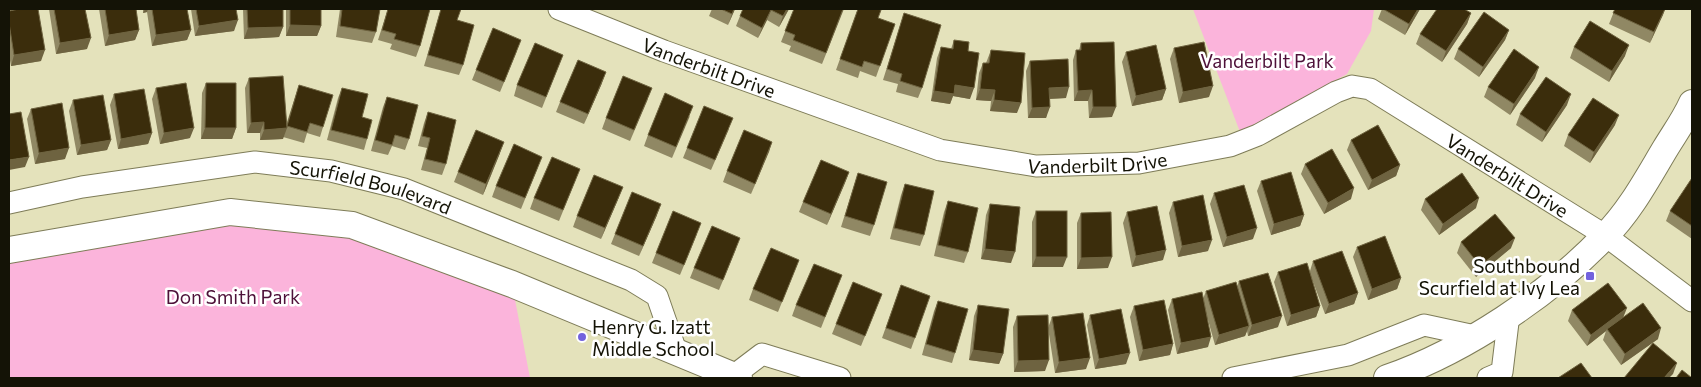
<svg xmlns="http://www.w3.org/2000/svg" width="1701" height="387" font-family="Commissioner,sans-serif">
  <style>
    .green { fill: #fbb4db }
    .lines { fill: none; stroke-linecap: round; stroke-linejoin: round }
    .minor-casing { stroke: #7e7c58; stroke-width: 23 }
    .tertiary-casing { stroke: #7e7c58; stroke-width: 28 }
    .minor { stroke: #fff; stroke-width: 21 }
    .tertiary { stroke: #fff; stroke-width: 26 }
    .wall { fill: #908864 }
    .shaded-wall { fill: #6e6340 }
    .building { fill: #3b2d0c; stroke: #6e6340 }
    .poi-dot { fill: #7262dd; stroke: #fff; stroke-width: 2 }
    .labels { text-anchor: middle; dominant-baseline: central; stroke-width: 5; stroke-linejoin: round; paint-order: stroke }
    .park-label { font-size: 19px; fill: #4e1139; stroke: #fff }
    .street-label { font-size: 19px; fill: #141306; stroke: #fff }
    .poi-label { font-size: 19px; fill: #141306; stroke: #fff; text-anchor: end }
  </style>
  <rect width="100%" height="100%" fill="#e4e2bb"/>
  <!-- green -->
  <g class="green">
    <polygon points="1193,9 1374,9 1371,31 1347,74 1240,132"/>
    <polygon points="230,212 352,225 512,284 530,378 9,378 9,250"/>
  </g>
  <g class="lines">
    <defs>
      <g id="minor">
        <path id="s1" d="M 559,9 L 664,51 L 940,150 L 1036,166 L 1139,163 L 1230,146 L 1258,135 L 1336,92 L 1352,86 L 1370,89 L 1606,236 L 1692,301"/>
        <path id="s2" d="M 9,203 L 82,187 L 255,162 L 331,171 L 404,189 L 631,280 L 657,296 L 676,351"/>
        <polyline points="733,376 762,354 840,378"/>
        <polyline points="1233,378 1348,355 1424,325 1475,336"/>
        <polyline points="1488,378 1502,372 1509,314"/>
      </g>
      <g id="tertiary">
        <polyline points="9,250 230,212 352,225 512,284 739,378"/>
        <path d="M 1387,378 C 1463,352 1550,294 1605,236 C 1630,211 1647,179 1665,149 C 1674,134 1685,119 1692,103"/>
      </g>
    </defs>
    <!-- minor casing -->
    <use href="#minor" class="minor-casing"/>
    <!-- tertiary casing -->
    <use href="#tertiary" class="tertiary-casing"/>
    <!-- minor -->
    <use href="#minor" class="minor"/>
    <!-- tertiary -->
    <use href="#tertiary" class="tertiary"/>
  </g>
  <!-- wall -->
  <g class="wall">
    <polygon points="49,9 85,9 87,49 56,54"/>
    <polygon points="99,9 136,9 139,30 135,40 105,46"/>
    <polygon points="143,9 187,9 191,30 187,40 152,46 147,12 143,13"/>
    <polygon points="191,9 236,9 234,31 195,36"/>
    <polygon points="243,9 283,9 283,27 279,37 244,39"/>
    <polygon points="286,9 326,9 326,10 321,10 321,26 317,36 286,36"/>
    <polygon points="340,9 380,9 376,32 372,43 336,37"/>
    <polygon points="388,9 430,9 420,46 416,57 390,49 392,44 378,40"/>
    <polygon points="441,9 461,9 457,20 463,65 459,75 424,66"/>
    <polygon points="712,9 735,9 728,25 709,16"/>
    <polygon points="743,9 789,9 779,27 767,20 758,38 736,26 740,16"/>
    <polygon points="794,9 844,9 822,64 789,51 791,46 781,42"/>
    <polygon points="858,9 878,18 895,24 876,77 860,71 858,78 836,70"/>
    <polygon points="1382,9 1420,9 1405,35 1378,19"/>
    <polygon points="1615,9 1665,9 1650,43 1609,24"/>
    <polygon points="9,11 41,61 11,66 9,55"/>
    <polygon points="904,13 922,88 918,98 896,92 898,84 883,80"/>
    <polygon points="1471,13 1467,24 1442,62 1416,44 1420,34"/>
    <polygon points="1509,30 1505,40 1479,77 1454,59 1458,49"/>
    <polygon points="954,40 968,51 970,99 953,96 950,104 931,101 937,58 941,47 951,49"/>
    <polygon points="1081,43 1112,117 1089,118 1088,101 1074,101 1073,60 1076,50 1079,50"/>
    <polygon points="1574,47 1625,56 1609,82 1570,58"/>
    <polygon points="1174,48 1209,97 1179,103 1170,59"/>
    <polygon points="991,50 1017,113 990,111 991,101 976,100 979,73 983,63 986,63"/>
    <polygon points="517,51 500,92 472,80 476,70"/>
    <polygon points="1126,52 1166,89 1162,100 1132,106 1122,62"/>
    <polygon points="563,55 542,108 514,96 517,85"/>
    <polygon points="1030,61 1066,98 1050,99 1046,118 1028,118 1026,71"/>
    <polygon points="249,78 286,125 299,85 323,127 320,137 307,133 304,143 283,137 283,139 260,140 260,133 247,133 245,88"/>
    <polygon points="1535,78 1510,115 1484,97 1488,87"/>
    <polygon points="206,83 236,128 232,139 201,139 202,93"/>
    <polygon points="602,83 584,124 556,112 560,102"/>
    <polygon points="156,88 190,138 160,144 152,99"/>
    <polygon points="342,88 362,117 367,139 364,150 327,140 338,98"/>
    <polygon points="114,94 152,133 148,144 118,149 110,105"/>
    <polygon points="387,97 409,139 405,150 392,146 388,155 371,151 383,107"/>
    <polygon points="648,99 630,141 602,129 606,118"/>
    <polygon points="73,100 111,140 107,150 77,155 69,111"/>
    <polygon points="1567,105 1542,142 1516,125 1520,114"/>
    <polygon points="31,109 65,159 35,164 27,119"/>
    <polygon points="428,112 446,164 442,175 421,170 427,148 418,146 424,123"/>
    <polygon points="690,116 672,158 644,146 648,135"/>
    <polygon points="1615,125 1590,163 1564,146 1568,135"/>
    <polygon points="729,129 711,170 683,158 687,148"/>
    <polygon points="1351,140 1400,165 1396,176 1368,190 1347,150"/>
    <polygon points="772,142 751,194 723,182 727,171"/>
    <polygon points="500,153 483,195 454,182 458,172"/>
    <polygon points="1305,164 1351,199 1324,214 1301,174"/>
    <polygon points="538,167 521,209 492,197 496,186"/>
    <polygon points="849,172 827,225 799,212 803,202"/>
    <polygon points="858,173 874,225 870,236 841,227"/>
    <polygon points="1692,178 1692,239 1666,221 1670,211"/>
    <polygon points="576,179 559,221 530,209 534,198"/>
    <polygon points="1261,181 1304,215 1300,226 1271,235 1257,191"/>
    <polygon points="905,184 924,235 920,246 890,239 901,195"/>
    <polygon points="1214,193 1253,239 1223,247 1210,204"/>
    <polygon points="619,197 601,239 573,227 577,216"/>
    <polygon points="1425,199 1476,208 1439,235 1421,210"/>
    <polygon points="948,201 968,252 964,263 934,256 944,212"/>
    <polygon points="1173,202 1208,251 1178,257 1169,213"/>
    <polygon points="990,204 1011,263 981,259 986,215"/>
    <polygon points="1036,211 1063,267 1032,267 1032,222"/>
    <polygon points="1127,212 1163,260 1132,267 1123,223"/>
    <polygon points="1081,213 1108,268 1077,269 1077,223"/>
    <polygon points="657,215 639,256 611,244 615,234"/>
    <polygon points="697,234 680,275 652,263 656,253"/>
    <polygon points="1461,242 1511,248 1476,277 1457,253"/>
    <polygon points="1357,247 1401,278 1397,289 1368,300 1353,257"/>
    <polygon points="736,249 719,290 690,278 694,268"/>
    <polygon points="799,260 778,312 749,300 753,289"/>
    <polygon points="1313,261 1358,293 1354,304 1325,314 1312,279 1320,306 1316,317 1287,326 1274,282 1278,272 1310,271"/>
    <polygon points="842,275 821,328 792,316 796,305"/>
    <polygon points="1239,281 1278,327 1248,336 1247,331 1245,336 1215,345 1208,320 1208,347 1177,354 1168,310 1172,299 1203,299 1206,291 1237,287"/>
    <polygon points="901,285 915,338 911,349 882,338"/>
    <polygon points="882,294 861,346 832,334 836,324"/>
    <polygon points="938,301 955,353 952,363 922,355 934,311"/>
    <polygon points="978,305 1003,354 999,364 969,360 974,316"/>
    <polygon points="1134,306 1173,344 1170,355 1139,361 1130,317"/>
    <polygon points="1572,310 1624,317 1658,339 1621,365 1603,340 1606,331 1587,346 1568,321"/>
    <polygon points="1090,315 1126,364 1095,369 1087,325"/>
    <polygon points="1017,316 1045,371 1014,372 1013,327"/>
    <polygon points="1052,317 1086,369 1055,373 1048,328"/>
  </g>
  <!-- shaded-wall -->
  <g class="shaded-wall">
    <polygon points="145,9 148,9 147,12 143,13"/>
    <polygon points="734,9 735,9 728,25 732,14"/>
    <polygon points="787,9 789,9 779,27 783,16"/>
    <polygon points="1418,9 1420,9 1405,35 1409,24"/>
    <polygon points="1665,9 1663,15 1650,43 1654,32"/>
    <polygon points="771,10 767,20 758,38 762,28"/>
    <polygon points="1471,13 1467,24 1442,62 1446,51"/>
    <polygon points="238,20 234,31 195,36 199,26"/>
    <polygon points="290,25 321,26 317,36 286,36"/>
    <polygon points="283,27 279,37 244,39 248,28"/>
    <polygon points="139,30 135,40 105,46 109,35"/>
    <polygon points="191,30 187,40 152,46 156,35"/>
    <polygon points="1509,30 1505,40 1479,77 1483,67"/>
    <polygon points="91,38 87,49 56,54 60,43"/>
    <polygon points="1629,45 1625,56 1609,82 1612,71"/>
    <polygon points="45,50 41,61 11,66 14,55"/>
    <polygon points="1539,67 1535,78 1510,115 1514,104"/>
    <polygon points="606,72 602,83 584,124 588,114"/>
    <polygon points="955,85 974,88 970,99 953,96 950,104 931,101 934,91"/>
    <polygon points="1213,86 1209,97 1179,103 1183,92"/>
    <polygon points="1069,87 1066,98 1046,99 1049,88"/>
    <polygon points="980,89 995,90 991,101 976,100"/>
    <polygon points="1166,89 1162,100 1132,106 1136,96"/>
    <polygon points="1092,90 1088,101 1074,101 1078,91"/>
    <polygon points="1571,94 1567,105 1542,142 1546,132"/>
    <polygon points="994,100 1021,103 1017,113 990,111"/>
    <polygon points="1050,107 1046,118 1028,118 1032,108"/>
    <polygon points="1093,107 1116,107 1112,117 1089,118"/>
    <polygon points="1619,115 1615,125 1590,163 1594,152"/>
    <polygon points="264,122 260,133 247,133 251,123"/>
    <polygon points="194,128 190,138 160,144 164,133"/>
    <polygon points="205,128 236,128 232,139 201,139"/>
    <polygon points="287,128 283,139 260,140 264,130"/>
    <polygon points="152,133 148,144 118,149 121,139"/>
    <polygon points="111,140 107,150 77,155 81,145"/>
    <polygon points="504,142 500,153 483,195 486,184"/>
    <polygon points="772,142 769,152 751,194 755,184"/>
    <polygon points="69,148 65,159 35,164 39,153"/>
    <polygon points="29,157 25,167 9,170 9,160"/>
    <polygon points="1400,165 1396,176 1368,190 1372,180"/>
    <polygon points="849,172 845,183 827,225 831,214"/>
    <polygon points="623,187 619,197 601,239 605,228"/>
    <polygon points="1354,188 1351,199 1324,214 1328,203"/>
    <polygon points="1479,198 1476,208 1439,235 1443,224"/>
    <polygon points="661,204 657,215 639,256 643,246"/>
    <polygon points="1304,215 1300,226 1271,235 1274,224"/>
    <polygon points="1257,228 1253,239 1223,247 1227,237"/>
    <polygon points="1515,238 1511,248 1476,277 1480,266"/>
    <polygon points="1212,240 1208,251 1178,257 1182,246"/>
    <polygon points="985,249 1015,252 1011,263 981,259"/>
    <polygon points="1166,250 1163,260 1132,267 1136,256"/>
    <polygon points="1036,257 1067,257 1063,267 1032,267"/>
    <polygon points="1112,257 1108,268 1077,269 1081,258"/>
    <polygon points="1401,278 1397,289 1368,300 1372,289"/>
    <polygon points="1358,293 1354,304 1325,314 1329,304"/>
    <polygon points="1320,306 1316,317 1287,326 1291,315"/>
    <polygon points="1627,308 1623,318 1607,329 1606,331 1587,346 1591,335"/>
    <polygon points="1282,316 1278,327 1248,336 1252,325"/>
    <polygon points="1249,326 1245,336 1215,345 1219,335"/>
    <polygon points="1661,328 1658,339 1621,365 1625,354"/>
    <polygon points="1211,337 1208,347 1177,354 1181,343"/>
    <polygon points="1173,344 1170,355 1139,361 1143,350"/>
    <polygon points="973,350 1003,354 999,364 969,360"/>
    <polygon points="1130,353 1126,364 1095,369 1099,359"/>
    <polygon points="1090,358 1086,369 1055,373 1059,362"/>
    <polygon points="1049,360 1045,371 1014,372 1018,361"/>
    <polygon points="1677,363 1673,374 1669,378 1664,378"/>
  </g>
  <!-- building -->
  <g class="building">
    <polygon points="19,9 38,9 45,50 14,55 9,23 9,11"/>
    <polygon points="54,9 85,9 91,38 60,43"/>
    <polygon points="105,9 136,9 139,30 109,35"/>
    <polygon points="152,9 187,9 191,30 156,35"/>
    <polygon points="196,9 236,9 238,20 199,26"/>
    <polygon points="247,9 283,9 283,27 248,28"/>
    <polygon points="290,9 321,9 321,26 290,25"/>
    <polygon points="342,9 380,9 376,32 340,26"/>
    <polygon points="388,9 430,9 420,46 394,39 396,34 382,30"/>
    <polygon points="441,9 461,9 457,20 474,25 463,65 428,55"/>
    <polygon points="721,9 734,9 732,14"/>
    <polygon points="743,9 787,9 783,16 771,10 762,28 740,16"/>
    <polygon points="794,9 843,9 826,53 793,40 795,35 785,31"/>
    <polygon points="858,9 877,9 881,10 878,18 895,24 880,66 864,61 862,67 840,59"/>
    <polygon points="1383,9 1418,9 1409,24"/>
    <polygon points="1437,9 1464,9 1471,13 1446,51 1420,34"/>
    <polygon points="1615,9 1665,9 1654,32 1613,13"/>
    <polygon points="1484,12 1509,30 1483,67 1458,49"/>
    <polygon points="904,13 941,25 922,88 900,81 902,74 887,69"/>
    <polygon points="1590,21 1629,45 1612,71 1574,47"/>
    <polygon points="493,28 521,40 504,82 476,70"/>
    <polygon points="954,40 969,42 968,51 979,53 974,88 955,85 954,94 934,91 941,47 953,49"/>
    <polygon points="1114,42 1116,107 1093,107 1092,90 1078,91 1076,50 1081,50 1081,43"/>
    <polygon points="1204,42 1213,86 1183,92 1174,48"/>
    <polygon points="535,43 563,55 546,97 517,85"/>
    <polygon points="1156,45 1166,89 1136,96 1126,52"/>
    <polygon points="1514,49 1539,67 1514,104 1488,87"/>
    <polygon points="991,50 1025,53 1021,103 994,100 995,90 980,89 983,63 989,63"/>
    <polygon points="1068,59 1069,87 1049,88 1050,107 1032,108 1030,61"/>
    <polygon points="578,60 606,72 588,114 560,102"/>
    <polygon points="283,76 287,128 264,130 264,122 251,123 249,78"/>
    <polygon points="623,76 652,88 634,130 606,118"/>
    <polygon points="1546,77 1571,94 1546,132 1520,114"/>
    <polygon points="186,83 194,128 164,133 156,88"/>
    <polygon points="206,83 236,83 236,128 205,128"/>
    <polygon points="299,85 333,95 323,127 310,123 307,132 287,126"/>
    <polygon points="342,88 368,94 362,117 372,120 367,139 331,130"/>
    <polygon points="144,89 152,133 121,139 114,94"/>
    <polygon points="665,93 693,106 676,147 648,135"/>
    <polygon points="103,95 111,140 81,145 73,100"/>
    <polygon points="387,97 418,105 409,139 395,135 392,145 375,140"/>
    <polygon points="1593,98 1619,115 1594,152 1568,135"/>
    <polygon points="62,103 69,148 39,153 31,109"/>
    <polygon points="704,106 733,118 715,160 687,148"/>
    <polygon points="21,112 29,157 9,160 9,114"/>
    <polygon points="428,112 456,120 446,164 425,159 430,138 422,136"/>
    <polygon points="1378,125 1400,165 1372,180 1351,140"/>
    <polygon points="476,130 504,142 486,184 458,172"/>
    <polygon points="744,130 772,142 755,184 727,171"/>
    <polygon points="514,144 542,157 525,198 496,186"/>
    <polygon points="1332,149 1354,188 1328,203 1305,164"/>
    <polygon points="552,157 580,169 563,210 534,198"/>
    <polygon points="821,160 849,172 831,214 803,202"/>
    <polygon points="1291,172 1304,215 1274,224 1261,181"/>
    <polygon points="858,173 887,182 874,225 845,216"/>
    <polygon points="1462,173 1479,198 1443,224 1425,199"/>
    <polygon points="594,175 623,187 605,228 577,216"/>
    <polygon points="1692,178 1692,226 1670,211"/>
    <polygon points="905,184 934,191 924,235 894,228"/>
    <polygon points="1244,185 1257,228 1227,237 1214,193"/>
    <polygon points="632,192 661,204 643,246 615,234"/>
    <polygon points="1203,195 1212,240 1182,246 1173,202"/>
    <polygon points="948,201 978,208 968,252 938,245"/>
    <polygon points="990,204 1020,207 1015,252 985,249"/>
    <polygon points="1157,206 1166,250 1136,256 1127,212"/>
    <polygon points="673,211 701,223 684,265 656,253"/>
    <rect x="1036" y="211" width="31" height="46"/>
    <polygon points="1111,212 1112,257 1081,258 1081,213"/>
    <polygon points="1495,214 1515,238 1480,266 1461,242"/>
    <polygon points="712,226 740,238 723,280 694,268"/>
    <polygon points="1385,236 1401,278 1372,289 1357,247"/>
    <polygon points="771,248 799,260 782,302 753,289"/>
    <polygon points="1342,251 1358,293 1329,304 1313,261"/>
    <polygon points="1307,263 1320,306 1291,315 1278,272"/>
    <polygon points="814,264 842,275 825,317 796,305"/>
    <polygon points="1268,273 1282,316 1252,325 1239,281"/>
    <polygon points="853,282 882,294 865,336 836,324"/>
    <polygon points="1236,282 1249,326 1219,335 1206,291"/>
    <polygon points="1608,283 1627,308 1591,335 1572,310"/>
    <polygon points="901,285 930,296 915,338 886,328"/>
    <polygon points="1202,292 1211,337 1181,343 1172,299"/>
    <polygon points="1164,300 1173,344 1143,350 1134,306"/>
    <polygon points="938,301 968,309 955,353 926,344"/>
    <polygon points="1643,303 1661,328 1625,354 1607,329"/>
    <polygon points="978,305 1009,309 1003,354 973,350"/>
    <polygon points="1121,309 1130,353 1099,359 1090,315"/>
    <polygon points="1083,313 1090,358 1059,362 1052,317"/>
    <polygon points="1048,315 1049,360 1018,361 1017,316"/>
    <polygon points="1653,343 1677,363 1664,378 1624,378"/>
    <polygon points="1581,363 1592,378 1558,378"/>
    <polygon points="1682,370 1692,378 1676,378"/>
  </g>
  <!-- markers -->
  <g class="poi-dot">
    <rect x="1585" y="271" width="10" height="10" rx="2.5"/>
    <circle cx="582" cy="337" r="5"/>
  </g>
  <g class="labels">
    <!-- park labels -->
    <g class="park-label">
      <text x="1267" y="60">Vanderbilt Park</text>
      <text x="233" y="296">Don Smith Park</text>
    </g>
    <!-- street labels -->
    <g class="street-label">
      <text stroke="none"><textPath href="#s1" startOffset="161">Vanderbilt Drive</textPath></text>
      <text stroke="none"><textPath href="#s1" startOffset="565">Vanderbilt Drive</textPath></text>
      <text stroke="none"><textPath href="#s1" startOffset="1016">Vanderbilt Drive</textPath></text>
      <text stroke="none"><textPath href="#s2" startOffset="368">Scurfield Boulevard</textPath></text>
    </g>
    <!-- poi labels -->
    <g class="poi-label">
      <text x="1580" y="265">Southbound<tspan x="1580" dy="22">Scurfield at Ivy Lea</tspan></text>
      <text x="592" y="326" text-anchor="start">Henry G. Izatt<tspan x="592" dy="22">Middle School</tspan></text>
    </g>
  </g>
  <!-- border -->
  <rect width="1701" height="387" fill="none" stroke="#141306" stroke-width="20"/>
</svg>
